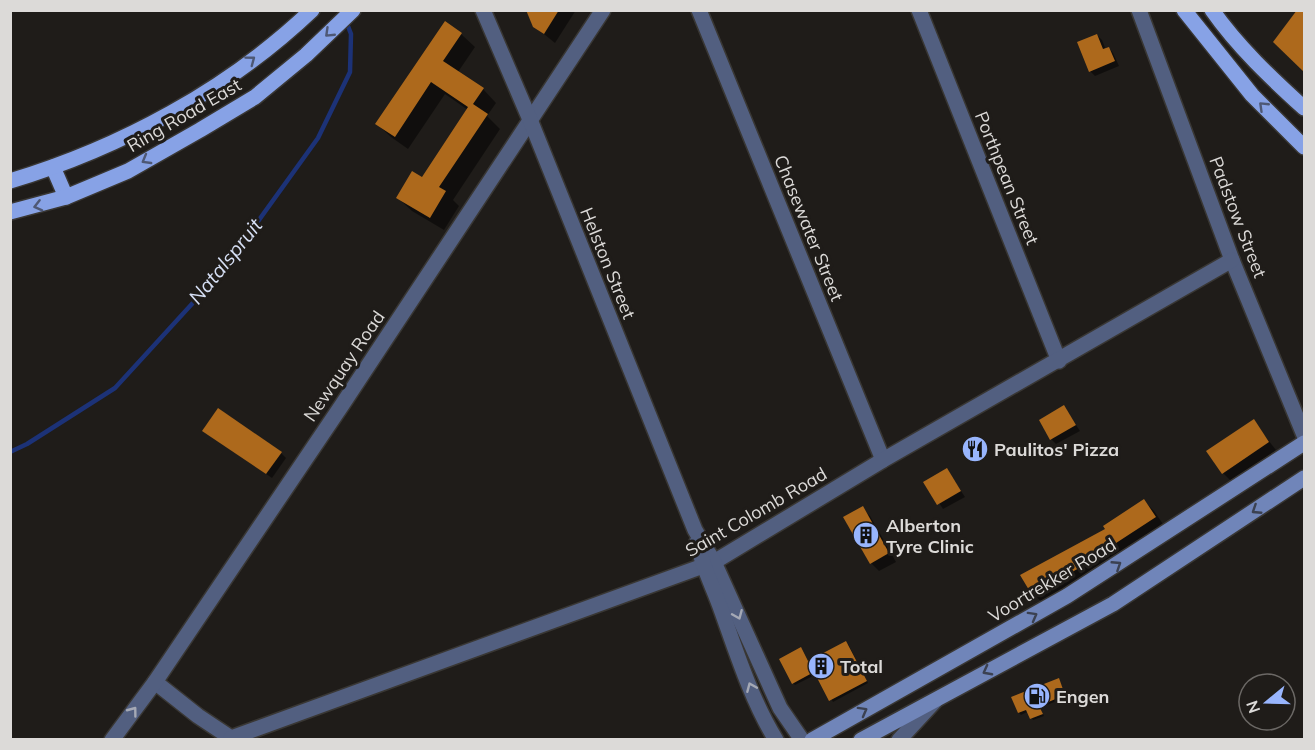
<svg xmlns="http://www.w3.org/2000/svg" width="1315" height="750" font-family="Mulish,sans-serif">
  <style>
    .shadow { fill: #0007 }
    .lines { fill: none; stroke-linecap: round; stroke-linejoin: round }
    .stream { stroke: #1c3277; stroke-width: 4.5 }
    .building { fill: #ad691c }
    .minor-casing { stroke: #393734; stroke-width: 18 }
    .tertiary-casing { stroke: #393734; stroke-width: 18 }
    .secondary-casing { stroke: #393734; stroke-width: 18 }
    .primary-casing { stroke: #393734; stroke-width: 18 }
    .minor { stroke: #525f80; stroke-width: 15 }
    .tertiary { stroke: #525f80; stroke-width: 15 }
    .secondary { stroke: #7085b9; stroke-width: 15 }
    .primary { stroke: #87a2e6; stroke-width: 15 }
    .oneway { stroke: #4e5875 }
    .oneway2 { stroke: #3b4151 }
    .oneway3 { stroke: #a5a9b5 }
    .labels { text-anchor: middle; dominant-baseline: central; stroke-width: 6; stroke-linejoin: round; paint-order: stroke }
    .street-label { font-size: 18px; fill: #dcdad8; stroke: #1f1c19 }
    .poi-label { font-size: 18px; font-weight: bold; fill: #dcdad8; stroke: #1f1c19; text-anchor: start }
    .water-label { font-size: 20px; font-style: italic; fill: #d6dff4; stroke: #1f1c19 }
  </style>
  <rect width="100%" height="100%" fill="#1f1c19"/>
  <!-- shadow -->
  <g class="shadow">
    <polygon points="528,10 576,10 555,43 534,26"/>
    <polygon points="461,34 475,47 458,72 483,89 496,103 487,116 500,129 453,200 459,206 444,230 412,211 398,198 423,179 468,110 445,94 408,149 391,137 377,124"/>
    <polygon points="1097,35 1102,40 1106,50 1109,48 1113,53 1119,66 1095,76 1090,71"/>
    <polygon points="1064,407 1080,431 1056,444 1051,439"/>
    <polygon points="1253,421 1276,450 1231,481 1223,473"/>
    <polygon points="209,435 281,453 286,458 272,478"/>
    <polygon points="947,470 965,497 943,509 926,483"/>
    <polygon points="1144,501 1154,511 1165,527 1043,603 1033,594 1107,529"/>
    <polygon points="862,508 870,516 896,562 879,571 871,563"/>
    <polygon points="848,644 868,683 833,702 817,674 795,685 793,683 808,662"/>
    <polygon points="1060,682 1066,697 1040,708 1044,716 1033,720 1029,711 1021,715 1019,713"/>
  </g>
  <g class="lines">
    <!-- stream -->
    <polyline class="stream" points="10,452 27,444 115,388 223,270 318,138 350,72 351,34 346,21"/>
  </g>
  <!-- building -->
  <g class="building">
    <polygon points="526,10 559,10 544,34 533,27"/>
    <polygon points="1297,10 1305,10 1305,73 1273,42"/>
    <polygon points="445,21 462,33 443,61 484,88 473,104 488,114 439,187 446,191 430,218 396,198 412,171 422,177 468,107 431,82 395,137 375,124"/>
    <polygon points="1097,34 1103,49 1109,47 1115,61 1089,72 1077,42"/>
    <polygon points="1064,405 1076,425 1050,440 1039,420"/>
    <polygon points="218,408 282,452 266,474 202,431"/>
    <polygon points="1254,419 1269,442 1222,474 1206,451"/>
    <polygon points="947,468 961,491 937,505 923,482"/>
    <polygon points="1144,499 1156,517 1113,545 1114,548 1032,595 1020,575 1105,529 1103,526"/>
    <polygon points="863,506 889,553 870,564 843,517"/>
    <polygon points="846,641 867,681 829,701 814,672 792,684 779,659 801,647 808,661"/>
    <polygon points="1059,678 1065,695 1039,706 1043,714 1030,719 1026,710 1018,713 1011,697"/>
  </g>
  <g class="lines">
    <defs>
      <g id="minor">
        <polyline points="699,10 883,460"/>
        <polyline points="919,10 1059,361"/>
        <polyline points="1139,10 1232,260 1304,435"/>
        <polyline points="155,682 198,716 234,740"/>
        <polyline points="231,738 714,562 883,460 1232,260"/>
        <polyline points="112,740 155,682 342,405 603,10"/>
      </g>
      <g id="tertiary">
        <polyline points="483,10 531,122 695,530 714,562 780,708 802,740"/>
        <path d="M 697,542 C 703,569 713,586 722,612 C 737,654 752,701 776,740"/>
        <polyline points="899,740 935,701"/>
      </g>
      <g id="secondary">
        <polyline points="812,740 1067,596 1304,443"/>
        <polyline points="861,740 1113,604 1304,478"/>
      </g>
      <g id="primary">
        <polyline points="1184,10 1252,95 1304,147"/>
        <path d="M 1212,10 C 1238,47 1271,78 1304,108"/>
        <polyline points="53,167 66,197"/>
        <path d="M 10,181 C 120,148 228,90 312,10"/>
        <polyline points="10,212 66,197 128,171 200,130 255,97 306,55 353,10"/>
      </g>
    </defs>
    <!-- minor casing -->
    <use href="#minor" class="minor-casing"/>
    <!-- tertiary casing -->
    <use href="#tertiary" class="tertiary-casing"/>
    <!-- secondary casing -->
    <use href="#secondary" class="secondary-casing"/>
    <!-- primary casing -->
    <use href="#primary" class="primary-casing"/>
    <!-- minor -->
    <use href="#minor" class="minor"/>
    <!-- tertiary -->
    <use href="#tertiary" class="tertiary"/>
    <!-- secondary -->
    <use href="#secondary" class="secondary"/>
    <!-- primary -->
    <use href="#primary" class="primary"/>
  </g>
  <!-- one-way arrows -->
  <defs><path id="oneway-chevron" d="M-2-3.5L2.5 0L-2 3.5" fill="none" stroke-width="1.6" stroke-linecap="round" stroke-linejoin="round" transform="scale(1.5)"/></defs>
  <g class="oneway">
    <use href="#oneway-chevron" transform="translate(329 33) rotate(136)"/>
    <use href="#oneway-chevron" transform="translate(251 60) rotate(-37)"/>
    <use href="#oneway-chevron" transform="translate(1263 106) rotate(-136)"/>
    <use href="#oneway-chevron" transform="translate(146 160) rotate(150)"/>
    <use href="#oneway-chevron" transform="translate(38 206) rotate(166)"/>
  </g>
  <g class="oneway2">
    <use href="#oneway-chevron" transform="translate(1256 510) rotate(147)"/>
    <use href="#oneway-chevron" transform="translate(1117 565) rotate(-33)"/>
    <use href="#oneway-chevron" transform="translate(1033 616) rotate(-29)"/>
    <use href="#oneway-chevron" transform="translate(987 671) rotate(152)"/>
    <use href="#oneway-chevron" transform="translate(863 711) rotate(-29)"/>
  </g>
  <g class="oneway3">
    <use href="#oneway-chevron" transform="translate(738 615) rotate(67)"/>
    <use href="#oneway-chevron" transform="translate(751 687) rotate(-113)"/>
    <use href="#oneway-chevron" transform="translate(133 711) rotate(-53)"/>
  </g>
  <!-- icons -->
  <defs>
    <symbol id="restaurant-disc" viewBox="-11 -11 22 22"><circle r="9.5" fill="#98b5fd" stroke="#1f1c19"/><path d="M-5-6h1v4h1v-4h1v4h1v-4h1v5L-1.5 .5V6h-2V.5L-5-1ZM5-6V6H3V1.5H1.5Q1.5-4 5-6Z" fill="#111"/></symbol>
    <symbol id="building-disc" viewBox="-11 -11 22 22"><circle r="9.5" fill="#98b5fd" stroke="#1f1c19"/><path d="M-4-6H4V6H1V3H-1V6H-4ZM-2.5-4.3h1.7v1.8h-1.7ZM.8-4.3h1.7v1.8H.8ZM-2.5-1h1.7V.8h-1.7ZM.8-1h1.7V.8H.8Z" fill="#111"/></symbol>
    <symbol id="fuel-disc" viewBox="-11 -11 22 22"><circle r="9.5" fill="#98b5fd" stroke="#1f1c19"/><path d="M-5.5-6h7V0h2V4h1.3V-2.5L3-4.5l.8-.8L6-3V5H2.5V1h-1V6h-7ZM-4.2-4.7v3.2H.2V-4.7Z" fill="#111"/></symbol>
  </defs>
  <g fill-rule="evenodd">
    <use href="#restaurant-disc" x="960" y="434" width="30" height="30"/>
    <use href="#building-disc" x="851" y="520" width="30" height="30"/>
    <use href="#building-disc" x="806" y="651" width="30" height="30"/>
    <use href="#fuel-disc" x="1022" y="681" width="30" height="30"/>
  </g>
  <g class="labels">
    <!-- street labels -->
    <g class="street-label">
      <text transform="translate(184 115) rotate(-30)">Ring Road East</text>
      <text transform="translate(1007 178) rotate(68)">Porthpean Street</text>
      <text transform="translate(1238 217) rotate(69)">Padstow Street</text>
      <text transform="translate(809 228) rotate(68)">Chasewater Street</text>
      <text transform="translate(608 263) rotate(68)">Helston Street</text>
      <text transform="translate(344 366) rotate(-56)">Newquay Road</text>
      <text transform="translate(756 512) rotate(-30)">Saint Colomb Road</text>
      <text transform="translate(1052 580) rotate(-31)">Voortrekker Road</text>
    </g>
    <!-- poi labels -->
    <g class="poi-label">
      <text x="994" y="449">Paulitos' Pizza</text>
      <text x="886" y="525">Alberton<tspan x="886" dy="21">Tyre Clinic</tspan></text>
      <text x="840" y="666">Total</text>
      <text x="1056" y="696">Engen</text>
    </g>
    <!-- water labels -->
    <g class="water-label">
      <text transform="translate(225 261) rotate(-51)">Natalspruit</text>
    </g>
  </g>
  <!-- border -->
  <rect width="1315" height="750" fill="none" stroke="#dcdad8" stroke-width="24"/>
  <!-- north arrow -->
  <g transform="translate(1267 702) rotate(251)"><circle r="28" fill="#1f1c19" stroke="#6b6865" stroke-width="1.5"/>
  <path d="M0-4.5L10 22L0 15L-10 22Z" fill="#98b5fd"/>
  <text y="-9" font-size="16" font-weight="bold" text-anchor="middle" fill="#dcdad8">N</text>
  </g>
</svg>
